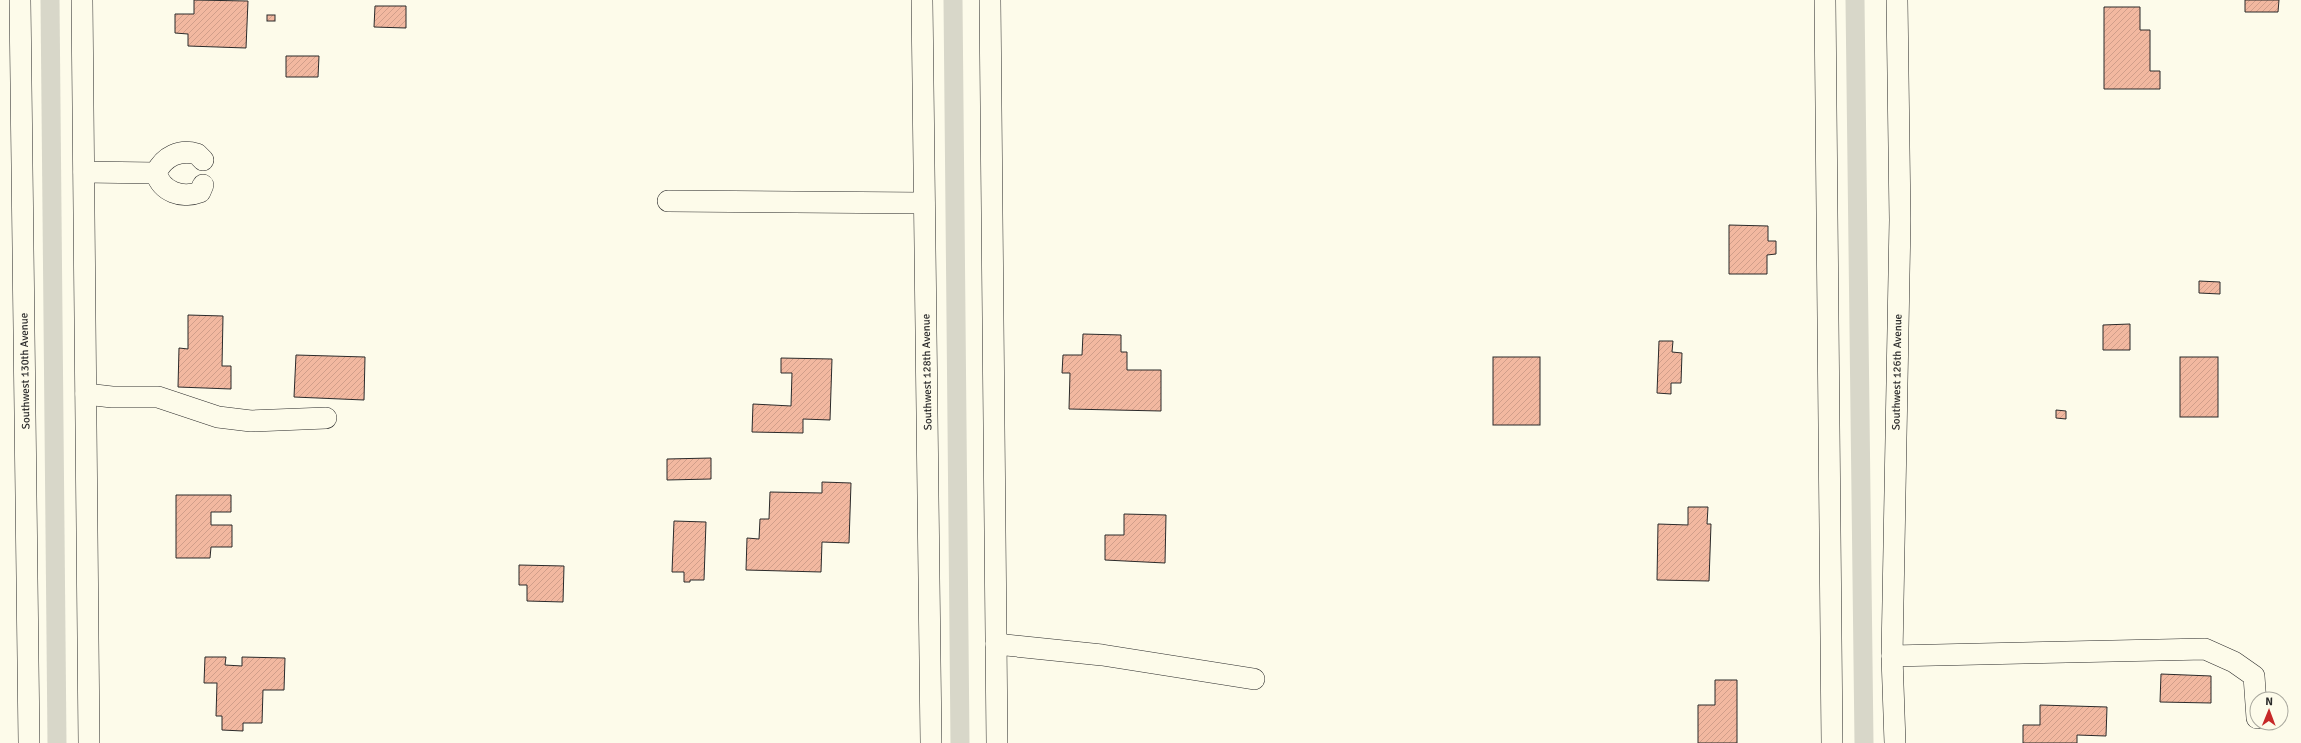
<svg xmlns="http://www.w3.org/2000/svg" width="2301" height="743" font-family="Signika,sans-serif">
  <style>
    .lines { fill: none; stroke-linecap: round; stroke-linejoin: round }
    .canal { stroke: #d8d7c9; stroke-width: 19 }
    .building { fill: url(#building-hatch); stroke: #2b2b2b }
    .minor-casing { stroke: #2b2b2b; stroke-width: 22 }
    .minor { stroke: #fdfbea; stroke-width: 21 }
    .labels { text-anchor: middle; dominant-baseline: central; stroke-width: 3; stroke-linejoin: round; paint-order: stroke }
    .street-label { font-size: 11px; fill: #2b2b2b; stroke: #fdfbea }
  </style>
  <defs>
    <pattern id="building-hatch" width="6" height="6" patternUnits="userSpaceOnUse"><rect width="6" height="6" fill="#f2b8a0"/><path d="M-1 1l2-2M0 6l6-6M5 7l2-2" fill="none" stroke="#d09e8a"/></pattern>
  </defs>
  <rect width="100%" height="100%" fill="#fdfbea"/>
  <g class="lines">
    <!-- canal -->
    <g class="canal">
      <polyline points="50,0 57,743"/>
      <polyline points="953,0 960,743"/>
      <polyline points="1855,0 1864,743"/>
    </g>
  </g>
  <!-- building -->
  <g class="building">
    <polygon points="194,0 248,1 246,48 188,46 188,34 175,33 175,14 194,14"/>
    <polygon points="2245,0 2279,0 2278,12 2245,12"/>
    <polygon points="375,6 406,6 406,28 374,27"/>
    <polygon points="2104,7 2140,7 2140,30 2150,30 2150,71 2160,71 2160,89 2104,89"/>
    <rect x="267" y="15" width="8" height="6"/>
    <polygon points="286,56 319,56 318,77 286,77"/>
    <polygon points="1729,225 1768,226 1768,241 1776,241 1776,254 1767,255 1767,274 1729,274"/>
    <polygon points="2199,281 2220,282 2220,294 2199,293"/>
    <polygon points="188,315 223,316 222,366 231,366 231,389 178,387 179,348 188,349"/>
    <polygon points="2130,324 2130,350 2103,350 2103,325"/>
    <polygon points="1083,334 1121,335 1121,352 1127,352 1127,370 1161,370 1161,411 1069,409 1070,373 1062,373 1063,355 1082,355"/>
    <polygon points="1659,341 1673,341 1672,352 1682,353 1681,383 1671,383 1671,394 1657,393"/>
    <polygon points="296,355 365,357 364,400 294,397"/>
    <rect x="1493" y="357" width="47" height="68"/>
    <rect x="2180" y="357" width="38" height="60"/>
    <polygon points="781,358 832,359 830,420 803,419 803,433 752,432 753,404 791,406 792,373 781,373"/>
    <polygon points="2056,410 2066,411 2066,419 2056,418"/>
    <polygon points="711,458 711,479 667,480 667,459"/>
    <polygon points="822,482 851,483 849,543 822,542 821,572 746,570 747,538 759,539 760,519 769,519 770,492 822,493"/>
    <polygon points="176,495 231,495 231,512 211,512 211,525 232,525 232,547 211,547 210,558 176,558"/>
    <polygon points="1688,507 1708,507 1707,524 1711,524 1709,581 1657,580 1658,524 1688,525"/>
    <polygon points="1124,514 1166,515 1165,563 1105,560 1105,535 1124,535"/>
    <polygon points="674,521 706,522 704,580 690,580 690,582 684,582 684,572 672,572"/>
    <polygon points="519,565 564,566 563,602 527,601 527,585 519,585"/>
    <polygon points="205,657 226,657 225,665 242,666 242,657 285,658 284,690 263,690 262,723 243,723 243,731 222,730 222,716 216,716 217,683 204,683"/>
    <polygon points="2161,674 2211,676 2211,703 2160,702"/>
    <polygon points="1715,680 1737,680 1737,743 1698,743 1698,705 1715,705"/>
    <polygon points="2040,705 2107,707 2106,736 2077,735 2077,743 2023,743 2023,725 2040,725"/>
  </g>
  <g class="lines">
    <defs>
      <g id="minor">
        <polyline points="20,0 29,743"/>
        <polyline points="82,0 89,743"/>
        <polyline points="922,0 931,743"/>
        <polyline points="990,0 997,743"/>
        <polyline points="1825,0 1832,743"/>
        <path d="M 84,172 L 156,173 C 164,156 180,149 197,154 L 203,160"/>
        <path d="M 156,173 C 162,192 182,199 200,192 L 203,185"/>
        <polyline points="668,201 924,203"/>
        <polyline points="86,394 112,397 158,397 218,417 251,421 326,418"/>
        <polyline points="996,644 1102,655 1254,679"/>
        <polyline points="1892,656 2205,649 2234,662 2254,676 2257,718"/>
        <polyline points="1895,743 1892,656 1900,220 1897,0"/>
      </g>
    </defs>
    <!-- minor casing -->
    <use href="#minor" class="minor-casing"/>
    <!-- minor -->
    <use href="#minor" class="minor"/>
  </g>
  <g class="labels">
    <!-- street labels -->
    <g class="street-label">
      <text transform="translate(25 371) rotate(-91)">Southwest 130th Avenue</text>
      <text transform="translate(927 372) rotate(-91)">Southwest 128th Avenue</text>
      <text transform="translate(1897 372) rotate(-89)">Southwest 126th Avenue</text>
    </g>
  </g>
  <!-- north arrow -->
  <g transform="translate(2269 711) rotate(1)"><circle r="19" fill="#fdfbea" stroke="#a9a89e"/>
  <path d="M0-3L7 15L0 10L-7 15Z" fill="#c62828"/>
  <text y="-6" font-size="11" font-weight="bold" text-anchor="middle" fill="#2b2b2b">N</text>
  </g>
</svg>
